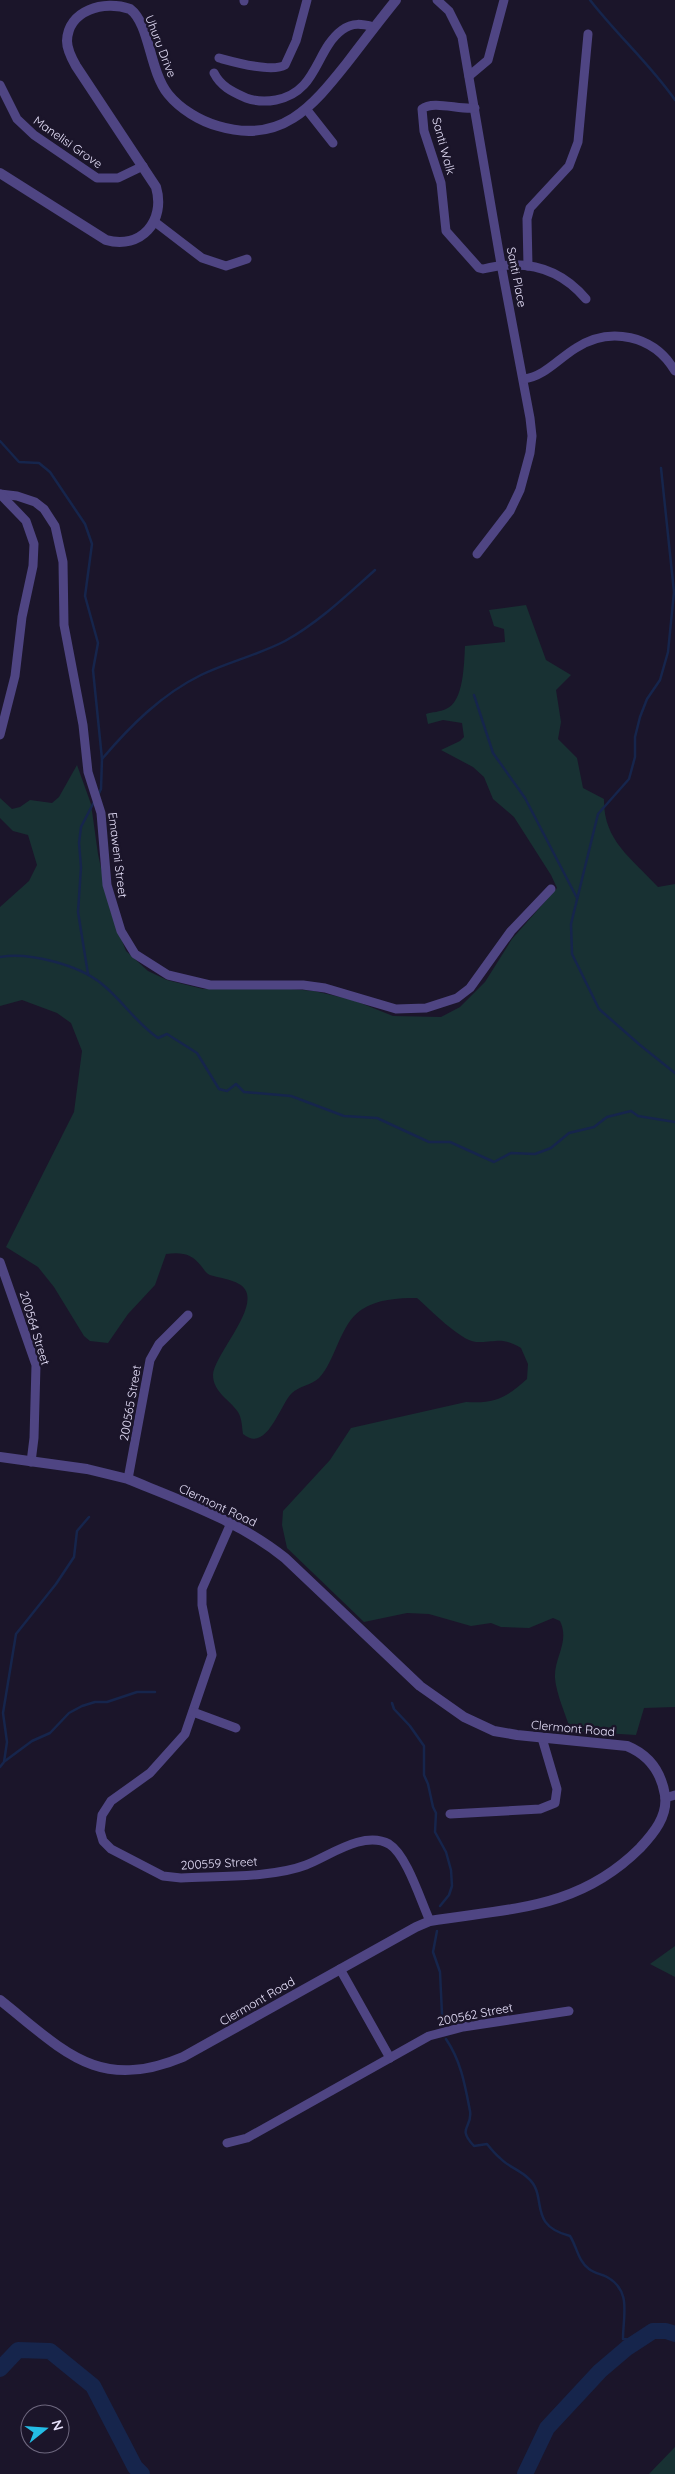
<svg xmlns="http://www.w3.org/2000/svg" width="675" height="2474" font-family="Quicksand,sans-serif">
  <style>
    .green { fill: #183133 }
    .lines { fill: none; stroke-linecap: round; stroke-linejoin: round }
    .stream { stroke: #16254c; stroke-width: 2.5 }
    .river { stroke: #16254c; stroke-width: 16 }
    .minor { stroke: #4f4583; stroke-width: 9 }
    .tertiary { stroke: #4f4583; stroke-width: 10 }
    .labels { text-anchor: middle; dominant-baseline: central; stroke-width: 5; stroke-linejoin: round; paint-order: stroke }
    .street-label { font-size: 12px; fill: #e7e1fb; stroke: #1b152a }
  </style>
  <rect width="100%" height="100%" fill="#1b152a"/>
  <!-- green -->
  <g class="green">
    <path d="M 526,605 L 546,660 L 571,675 L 556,690 L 561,722 L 558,739 L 577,758 L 583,788 L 604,799 C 603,840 631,858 658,887 L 675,884 L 675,1707 L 644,1708 L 636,1735 L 571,1731 C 566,1716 556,1693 555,1678 C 554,1657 570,1642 560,1621 L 553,1618 L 529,1628 L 501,1627 L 491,1623 L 471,1626 L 429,1614 L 407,1613 L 364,1622 L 287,1548 L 282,1525 L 283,1511 L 330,1460 L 351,1428 L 466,1402 C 495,1404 506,1398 527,1379 L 528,1364 L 521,1348 C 500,1336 497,1343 476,1342 C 459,1340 430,1309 417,1298 C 397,1298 378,1299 361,1310 C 340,1324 335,1362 319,1378 C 312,1385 299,1386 292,1393 C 280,1404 267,1454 243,1434 C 242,1428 242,1418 238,1412 C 230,1400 213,1392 213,1375 C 214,1353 268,1300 239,1284 C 231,1279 219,1278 210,1275 C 206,1273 205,1271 202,1267 C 192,1254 183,1252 166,1254 L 155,1285 L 128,1314 L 108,1343 L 90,1341 L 84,1336 L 54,1287 L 38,1267 L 6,1247 L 74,1112 L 82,1051 L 71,1023 L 57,1013 L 22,1000 L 0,1006 L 0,907 L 29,881 L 37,865 L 28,835 L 13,831 L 0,818 L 0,798 L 12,809 L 20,807 L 30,800 L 52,803 L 59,797 L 77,765 L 91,804 L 98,854 L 110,910 L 126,951 L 148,971 L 167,980 L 203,989 L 269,987 L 314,991 L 353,1000 L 393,1016 L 441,1017 L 460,1007 L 485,982 L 512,939 L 557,888 L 551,875 L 514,817 L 493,799 L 484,777 L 473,767 L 441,750 L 460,741 L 464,737 L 462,723 L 443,720 L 428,724 L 426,714 C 432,712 440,712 446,709 C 464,702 464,663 465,646 L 505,642 L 504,629 L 494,626 L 489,610 Z"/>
    <polygon points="675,1946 675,1977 650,1964"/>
    <polygon points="675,2447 675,2474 649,2474"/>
  </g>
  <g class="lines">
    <!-- stream -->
    <g class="stream">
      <path d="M 590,0 C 617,35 650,64 675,100"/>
      <polyline points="0,441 19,462 39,463 50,472 85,524 92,544 85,596 98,643 93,670 102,759 101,789 98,795"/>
      <polyline points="661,468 674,592 668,652 660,680 647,699 640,717 635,737 635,757 629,779 598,814 571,924 572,954 599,1009 640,1045 675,1073"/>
      <polyline points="474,695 493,753 525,798 577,898"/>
      <path d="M 102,759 C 130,726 162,694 201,675 C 228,662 258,655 285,641 C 318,623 347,595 375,570"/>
      <path d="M 0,957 C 30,952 79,965 102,984 C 123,1001 135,1022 158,1038 L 167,1034 L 197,1053 L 219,1089 L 227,1091 L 236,1084 L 244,1092 L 291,1096 L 344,1116 L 377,1118 L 429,1142 L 450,1142 L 494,1162 L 511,1153 L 535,1154 L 551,1148 L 569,1133 L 594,1127 L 607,1117 L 631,1111 L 638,1116 L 675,1122"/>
      <polyline points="88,974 78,912 81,867 79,843 81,827 94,802"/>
      <polyline points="392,1703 394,1709 410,1726 424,1746 424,1775 428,1784 433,1807 436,1813 435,1832 446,1852 451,1870 452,1886 449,1895 440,1906"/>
      <polyline points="5,1761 32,1741 50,1733 69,1713 82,1706 95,1702 107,1702 137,1692 155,1692"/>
      <polyline points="0,1767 4,1762 7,1742 3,1713 16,1634 56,1584 74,1557 77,1531 89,1517"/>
      <polyline points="437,1931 433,1952 440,1972 442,2014"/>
      <path d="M 446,2039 C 461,2061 465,2085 470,2111 C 473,2128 456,2127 474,2146 L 487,2144 C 491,2149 495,2154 500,2158 C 507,2166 520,2170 528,2178 C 549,2196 526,2225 570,2236 C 577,2247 578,2261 589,2269 C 594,2273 601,2274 607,2277 C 632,2291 623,2315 623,2339 L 640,2340"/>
    </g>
    <!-- river -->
    <g class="river">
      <polyline points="0,2369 18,2350 50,2351 93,2386 135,2467 142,2474"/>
      <polyline points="525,2474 547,2428 600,2371 627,2348 653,2331 666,2331 675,2334"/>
    </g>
    <!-- minor -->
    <g class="minor">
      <polyline points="437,0 449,11 462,37 501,264 530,418 532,436 530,453 520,490 510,511 477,554"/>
      <polyline points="244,1 244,0"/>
      <path d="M 219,58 C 234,62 272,73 285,65 L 296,41 L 307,0"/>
      <path d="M 214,73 C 221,87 233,92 246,98 C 257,102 265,102 276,100 C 318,92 315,50 342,30 C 353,22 362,24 374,27"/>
      <polyline points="469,76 488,60 504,0"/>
      <polyline points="0,85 17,119 34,135 97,178 118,178 143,166"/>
      <path d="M 475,108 C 459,110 433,100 422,109 L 424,131 L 441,183 L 446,231 L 479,268 L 483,269 C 523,259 559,267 586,299"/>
      <polyline points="307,110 333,143"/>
      <polyline points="155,222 202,258 226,266 247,259"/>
      <polyline points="528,266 527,219 530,208 569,166 578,142 588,34"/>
      <path d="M 524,379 C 545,376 558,359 576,348 C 610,326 654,335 675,371"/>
      <polyline points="0,494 17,496 35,502 44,509 55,526 63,562 64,625 83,725 88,772 101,813 107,885 121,931 135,954 168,975 210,985 303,985 325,988 396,1009 426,1008 457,998 470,988 511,931 551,889"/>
      <polyline points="0,735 15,676 22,617 33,566 34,544 26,521 0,494"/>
      <polyline points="0,1262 36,1365 34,1438 31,1462"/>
      <polyline points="128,1479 150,1360 159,1344 188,1315"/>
      <path d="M 231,1523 L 202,1589 L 202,1605 L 212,1655 L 185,1734 L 150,1773 L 111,1801 L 102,1815 L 100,1831 L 103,1841 L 111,1849 L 163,1876 L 181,1878 C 218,1876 272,1878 306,1865 C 329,1856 364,1830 389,1844 C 407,1855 421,1902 430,1921"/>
      <polyline points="193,1712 236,1728"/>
      <polyline points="665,1798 675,1795"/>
      <polyline points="450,1814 540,1809 555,1803 557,1789 542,1738"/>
      <polyline points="340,1969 390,2058"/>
      <polyline points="227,2143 247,2138 429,2036 463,2027 569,2011"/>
    </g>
    <!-- tertiary -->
    <g class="tertiary">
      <path d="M 0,173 L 106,240 C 141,250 166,221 156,187 L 76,66 C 72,59 67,50 67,41 C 68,10 104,0 130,9 C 150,24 149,70 168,94 C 180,109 200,121 218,126 C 281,145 312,107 347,63 C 363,42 379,21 396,0"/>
      <path d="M 0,1457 L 87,1469 L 128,1479 C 182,1501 239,1521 285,1558 L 420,1686 L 464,1717 L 494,1731 L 517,1735 L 627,1746 C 649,1755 661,1771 665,1795 C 668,1816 654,1833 640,1848 C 578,1910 510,1908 430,1921 L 416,1927 L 183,2057 C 98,2093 63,2050 0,2000"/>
    </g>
  </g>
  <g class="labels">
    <!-- street labels -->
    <g class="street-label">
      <text transform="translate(161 46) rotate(69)">Uhuru Drive</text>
      <text transform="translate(68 142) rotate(35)">Manelisi Grove</text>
      <text transform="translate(444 146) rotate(75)">Santi Walk</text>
      <text transform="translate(517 277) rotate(79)">Santi Place</text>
      <text transform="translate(118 855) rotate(83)">Emaweni Street</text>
      <text transform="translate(35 1328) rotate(73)">200564 Street</text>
      <text transform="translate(130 1403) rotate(-80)">200565 Street</text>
      <text transform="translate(218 1505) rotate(25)">Clermont Road</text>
      <text transform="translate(573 1728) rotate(5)">Clermont Road</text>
      <text transform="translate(219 1863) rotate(-3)">200559 Street</text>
      <text transform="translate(257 2001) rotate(-30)">Clermont Road</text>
      <text transform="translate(475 2014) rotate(-11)">200562 Street</text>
    </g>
  </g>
  <!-- north arrow -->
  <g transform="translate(45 2429) rotate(73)"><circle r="24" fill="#1b152a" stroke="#6d677e"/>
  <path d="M0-4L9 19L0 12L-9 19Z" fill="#24bce5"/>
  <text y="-8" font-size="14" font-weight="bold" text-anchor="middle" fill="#e7e1fb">N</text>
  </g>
</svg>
